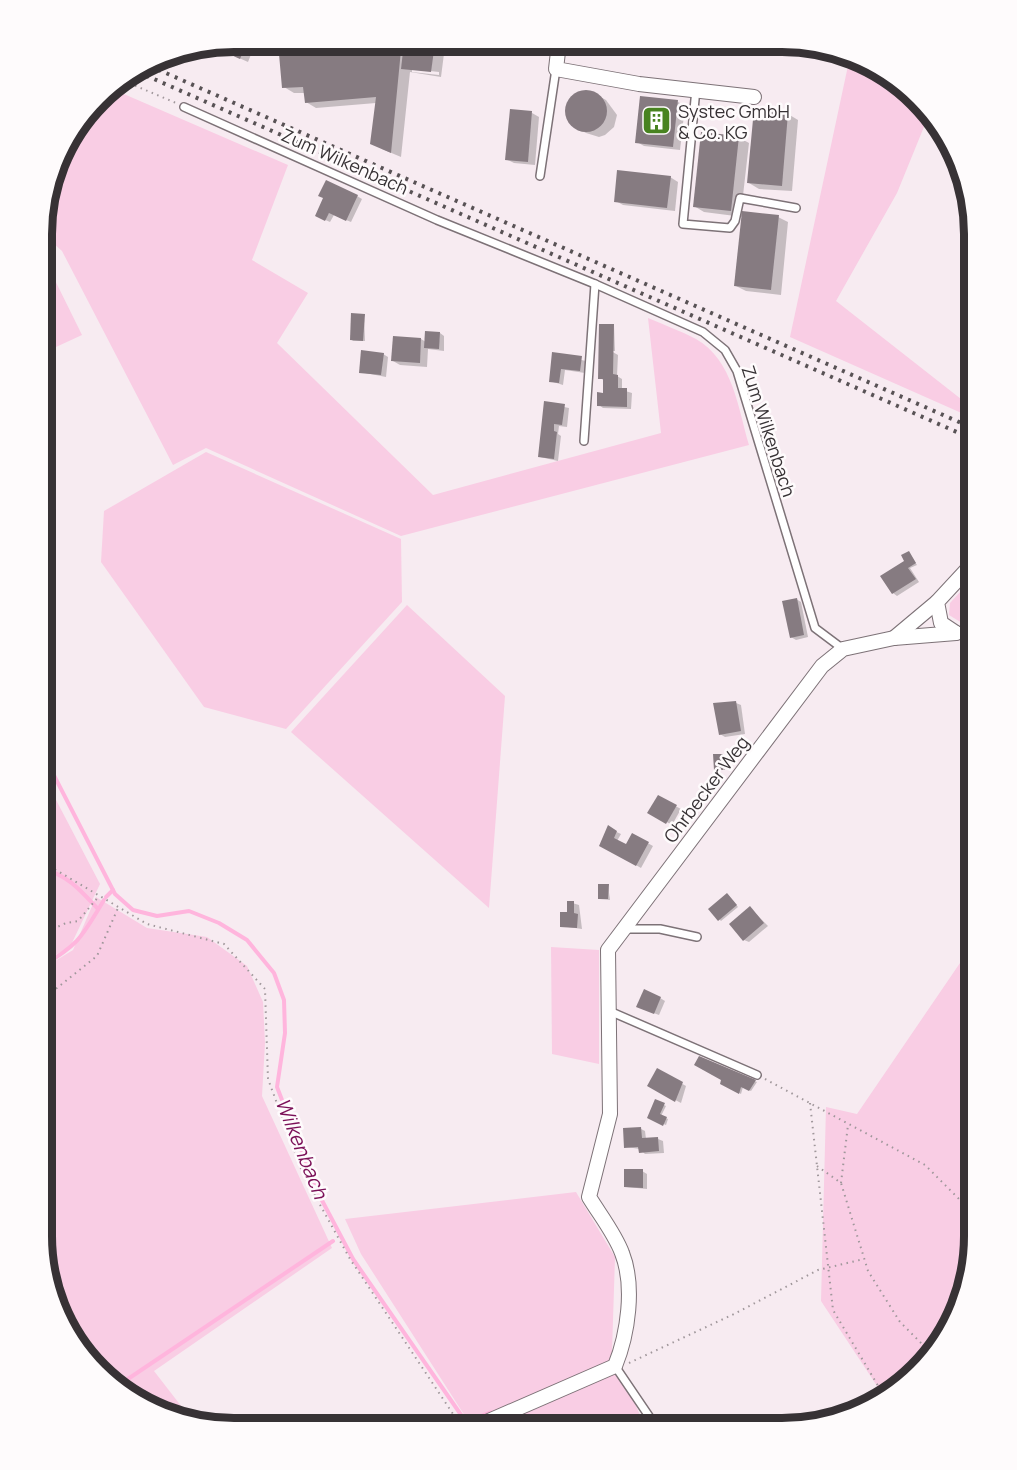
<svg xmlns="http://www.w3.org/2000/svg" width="1017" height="1470" font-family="Manrope,sans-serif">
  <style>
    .green { fill: #f9cde4 }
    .shadow { fill: #0003; fill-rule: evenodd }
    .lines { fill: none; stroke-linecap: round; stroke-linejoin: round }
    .stream { stroke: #ffb5dd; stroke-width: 4 }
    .building { fill: #867b81 }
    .lane-casing { stroke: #7d7277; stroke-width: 10 }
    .street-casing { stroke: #7d7277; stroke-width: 16 }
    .path { stroke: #a0979b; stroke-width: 2; stroke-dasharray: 1.5 4.5; stroke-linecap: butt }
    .lane { stroke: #fff; stroke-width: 7 }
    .street { stroke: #fff; stroke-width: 14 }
    .rail { stroke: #585255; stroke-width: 4; stroke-dasharray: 3 6; stroke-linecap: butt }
    .labels { text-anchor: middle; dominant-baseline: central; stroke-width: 5; stroke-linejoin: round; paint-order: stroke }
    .poi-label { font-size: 18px; fill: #373235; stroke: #fefbfc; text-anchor: start }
    .street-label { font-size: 18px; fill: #373235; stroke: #fefbfc }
    .water-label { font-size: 20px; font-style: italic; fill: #7b1058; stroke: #fefbfc }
    .rim { fill: none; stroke: #373235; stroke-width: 8 }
  </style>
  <rect width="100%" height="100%" fill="#f7ebf1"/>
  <!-- green -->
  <g class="green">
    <polygon points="849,61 899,82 928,117 897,193 836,301 975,410 975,419 790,337"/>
    <path d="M 110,88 L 288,165 L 252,260 L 308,293 L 277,343 L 433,495 L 661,433 L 648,318 C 664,325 681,331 696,339 C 733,360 738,408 749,445 L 401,536 L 206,448 L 173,465 L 62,251 L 44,235 C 44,184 70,121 110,88 Z"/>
    <polygon points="44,258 82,335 43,353"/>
    <polygon points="206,452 401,539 402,602 286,729 204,707 101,562 104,511"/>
    <polygon points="975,576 975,621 962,623 949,615 950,603"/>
    <polygon points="407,605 505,696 489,908 291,732"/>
    <polygon points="43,775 100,884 70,947 42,962"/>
    <polygon points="96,897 147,928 207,937 247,966 263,1002 265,1043 262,1096 332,1248 154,1371 185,1411 181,1414 118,1388 62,1320 42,1235 42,969 73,950"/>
    <polygon points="975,941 975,1248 942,1343 883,1395 821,1301 826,1107 857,1114"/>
    <polygon points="551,947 599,950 599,1064 552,1054"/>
    <polygon points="576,1192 615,1257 612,1352 644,1424 643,1428 556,1427 552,1420 530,1427 472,1427 361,1254 345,1219"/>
  </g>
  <!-- shadow -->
  <g class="shadow">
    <polygon points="235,42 256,42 248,62 212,46"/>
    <path d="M 309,42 L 539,43 L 537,56 L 445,46 L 441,77 L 410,72 L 401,157 L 382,149 L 376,103 L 316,108 L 306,102 L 305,93 L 294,93 L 284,87 L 341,50 ZM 412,69 L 439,72 L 439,75 L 412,72 Z"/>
    <polygon points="692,43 754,44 753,54 702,49"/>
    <polygon points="582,92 595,94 606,100 617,115 614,127 605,135 599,137 586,133 575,127 568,117 571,98"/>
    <polygon points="678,102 685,106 680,150 644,146 637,142"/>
    <polygon points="511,110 532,113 539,117 535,165 514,163 506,159"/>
    <polygon points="788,114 798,120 792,191 759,189 749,183"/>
    <polygon points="738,137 749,143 741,213 778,217 788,222 781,295 746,291 736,286 743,217 704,212 694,206"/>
    <polygon points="670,177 678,182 675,211 623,205 616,201"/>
    <polygon points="357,196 362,199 351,222 334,215 330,222 321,218"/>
    <polygon points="975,238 975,253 972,251"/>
    <polygon points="364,315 365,341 353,341 351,339"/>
    <polygon points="614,326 615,351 611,351 618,355 617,376 622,379 622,390 632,393 631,409 603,408 599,405 605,394 605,381 600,378"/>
    <polygon points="440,333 444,336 444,351 428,349 427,367 400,365 393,361 421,339 426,342"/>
    <polygon points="383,354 388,357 386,377 360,372"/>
    <polygon points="554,354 586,361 585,373 565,370 563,385 550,381"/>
    <polygon points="545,403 569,408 567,427 559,426 558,434 561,436 558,461 540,457"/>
    <polygon points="909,553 917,565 910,568 919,582 897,596 893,593"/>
    <polygon points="796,599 801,602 808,637 796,640 791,637"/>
    <polygon points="736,703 741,705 745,734 725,737 720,734"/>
    <polygon points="723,755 725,770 717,770 715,769"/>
    <polygon points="658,797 681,809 672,825 649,812"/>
    <polygon points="608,828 621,834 617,841 627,846 633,835 653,846 641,868 601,845"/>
    <polygon points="608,885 610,900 599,899"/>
    <polygon points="729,896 738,907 721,921 710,909"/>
    <polygon points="569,902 579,905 582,929 561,926 568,914"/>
    <polygon points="750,908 768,926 749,942 744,940"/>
    <polygon points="660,998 665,1001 659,1015 643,1009"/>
    <polygon points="700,1058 757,1082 751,1091 743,1087 741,1094 722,1083 723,1079"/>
    <polygon points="658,1070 686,1086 681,1103 649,1086"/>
    <polygon points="656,1101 666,1106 661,1116 668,1119 666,1125 648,1118"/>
    <polygon points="641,1129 645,1131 646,1139 658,1139 663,1141 664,1153 645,1154 640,1149 626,1147"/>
    <polygon points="642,1171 647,1174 647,1189 626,1187"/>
  </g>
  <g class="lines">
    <!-- stream -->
    <g class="stream">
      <polyline points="43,754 115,894 133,910 157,916 189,911 219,923 247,940 274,973 284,1000 285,1033 277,1087 317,1191 353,1259 466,1422 491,1412"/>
      <path d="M 43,869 C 68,875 81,891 98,909"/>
      <polyline points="106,897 113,890"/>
      <path d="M 42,966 C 80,944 82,936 104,900"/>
      <polyline points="116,1387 333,1241"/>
    </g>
  </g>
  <!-- building -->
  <g class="building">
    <polygon points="235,42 247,42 240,59 211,46"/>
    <polygon points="359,42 402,42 401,48"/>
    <polygon points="404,43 435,43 431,72 401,69"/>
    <polygon points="464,43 528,43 527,51"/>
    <polygon points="703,43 744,44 743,49"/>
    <polygon points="351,45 401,50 391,153 370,144 376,97 305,103 303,87 282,88 279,54 350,48"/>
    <circle cx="586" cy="111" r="21"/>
    <polygon points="640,96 678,100 673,147 635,143"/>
    <polygon points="510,109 532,111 528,162 505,160"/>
    <polygon points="754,109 788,113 782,186 747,183"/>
    <polygon points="701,132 739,136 731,211 693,207"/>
    <polygon points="617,170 671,176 667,208 614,202"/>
    <polygon points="326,180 358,195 346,221 329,213 325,221 315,216 323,198 318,196"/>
    <polygon points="742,211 779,215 771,290 734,286"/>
    <polygon points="351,313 365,314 363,341 350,340"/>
    <polygon points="599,324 614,324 613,374 618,375 618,388 627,388 627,407 597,406 597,392 603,393 603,379 598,379"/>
    <polygon points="425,331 440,332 439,349 424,348"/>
    <polygon points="393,336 421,338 420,363 391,361"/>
    <polygon points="361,350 384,353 381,375 359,373"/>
    <polygon points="552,352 582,356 580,371 561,369 559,383 549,382"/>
    <polygon points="544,401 565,404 562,425 554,424 554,431 557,432 554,459 538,457"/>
    <polygon points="909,551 916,563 908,568 916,579 892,594 880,576 904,561 901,555"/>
    <polygon points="797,598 804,635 790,638 782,601"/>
    <polygon points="736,701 741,731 719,735 713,703"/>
    <polygon points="713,754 723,754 723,770 714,770"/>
    <polygon points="658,795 677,805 666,824 647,813"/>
    <polygon points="608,825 617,831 614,838 626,844 632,833 649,842 636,866 599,846"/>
    <polygon points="598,884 609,884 608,899 598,899"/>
    <polygon points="727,893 737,905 718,921 708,909"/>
    <polygon points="567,901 574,901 574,913 578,914 577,928 560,927 560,912 567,912"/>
    <polygon points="750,906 764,923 743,941 729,924"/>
    <polygon points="644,989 661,997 654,1014 636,1007"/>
    <polygon points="699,1056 756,1080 749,1091 741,1087 739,1094 720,1084 721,1080 694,1065"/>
    <polygon points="657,1068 683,1082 675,1102 647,1086"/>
    <polygon points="655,1099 665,1103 660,1114 667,1117 663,1126 647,1118"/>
    <polygon points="641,1127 642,1138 658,1137 659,1151 639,1153 638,1147 624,1148 623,1128"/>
    <polygon points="624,1169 643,1169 643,1188 624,1187"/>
  </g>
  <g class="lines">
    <defs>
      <g id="lane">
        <polyline points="696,89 683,224 730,228 735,221 740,198 796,208"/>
        <polyline points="184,107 437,220 595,284 703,332 725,350 737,371 815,628 843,649"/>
        <polyline points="540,176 556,69"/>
        <polyline points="584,441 595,284"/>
        <polyline points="956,633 975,630"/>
        <polyline points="623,929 660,929 697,937"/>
        <polyline points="607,1010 757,1075"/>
        <polyline points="615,1366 657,1428"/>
      </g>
      <g id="street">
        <polyline points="559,43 556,69 639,84 754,97"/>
        <polyline points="956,633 941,623 937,602 975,561"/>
        <polyline points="894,638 937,602"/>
        <path d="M 475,1427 L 615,1366 C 628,1334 635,1286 622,1253 C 615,1234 600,1215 589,1197 L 610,1114 L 608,950 L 822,666 L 843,649 L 894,638 L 956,633"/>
      </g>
    </defs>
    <!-- lane casing -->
    <use href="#lane" class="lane-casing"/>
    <!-- street casing -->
    <use href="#street" class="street-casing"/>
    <!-- path -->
    <g class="path">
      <polyline points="124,81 176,103"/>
      <polyline points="43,867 56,870 147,924 224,944 265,989 268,1079 303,1174 350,1259 461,1426"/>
      <polyline points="43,922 43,921"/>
      <polyline points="42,934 66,923 78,921 99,896"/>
      <polyline points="42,1000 97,956 118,908"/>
      <polyline points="765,1079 925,1165 961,1201 975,1210"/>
      <polyline points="810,1103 833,1310 883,1394"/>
      <polyline points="817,1166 841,1183 868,1271 900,1322 931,1353"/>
      <polyline points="841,1183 848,1125"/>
      <polyline points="629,1363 734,1314 818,1270 864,1259"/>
    </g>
    <!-- lane -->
    <use href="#lane" class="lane"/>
    <!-- street -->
    <use href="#street" class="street"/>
    <!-- rail -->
    <g class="rail">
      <polyline points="150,66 975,429"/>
      <polyline points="138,72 975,440"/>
    </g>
  </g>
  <!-- icons -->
  <defs>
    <symbol id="building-square" viewBox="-11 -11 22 22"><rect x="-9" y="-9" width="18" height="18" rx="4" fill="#488320" stroke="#fefbfc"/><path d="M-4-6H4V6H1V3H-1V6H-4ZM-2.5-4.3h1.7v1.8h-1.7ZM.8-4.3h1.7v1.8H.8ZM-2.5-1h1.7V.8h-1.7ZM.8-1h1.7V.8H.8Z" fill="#fff"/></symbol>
  </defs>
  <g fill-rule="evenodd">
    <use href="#building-square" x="640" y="104" width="33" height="33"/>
  </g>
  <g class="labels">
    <!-- poi labels -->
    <g class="poi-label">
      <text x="678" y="111">Systec GmbH<tspan x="678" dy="21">&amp; Co. KG</tspan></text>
    </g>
    <!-- street labels -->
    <g class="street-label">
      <text transform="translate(345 161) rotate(24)">Zum Wilkenbach</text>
      <text transform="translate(769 431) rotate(72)">Zum Wilkenbach</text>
      <text transform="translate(706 789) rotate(-53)">Ohrbecker Weg</text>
    </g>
    <!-- water labels -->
    <g class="water-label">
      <text transform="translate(302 1148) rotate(68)">Wilkenbach</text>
    </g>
  </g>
  <!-- crop -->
  <path d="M0 0H1017V1470H0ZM234 52H782A182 182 0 0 1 964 234V1236A182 182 0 0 1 782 1418H234A182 182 0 0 1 52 1236V234A182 182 0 0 1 234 52Z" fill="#fefbfc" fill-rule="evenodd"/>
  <path class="rim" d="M234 52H782A182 182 0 0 1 964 234V1236A182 182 0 0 1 782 1418H234A182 182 0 0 1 52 1236V234A182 182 0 0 1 234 52Z"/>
</svg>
